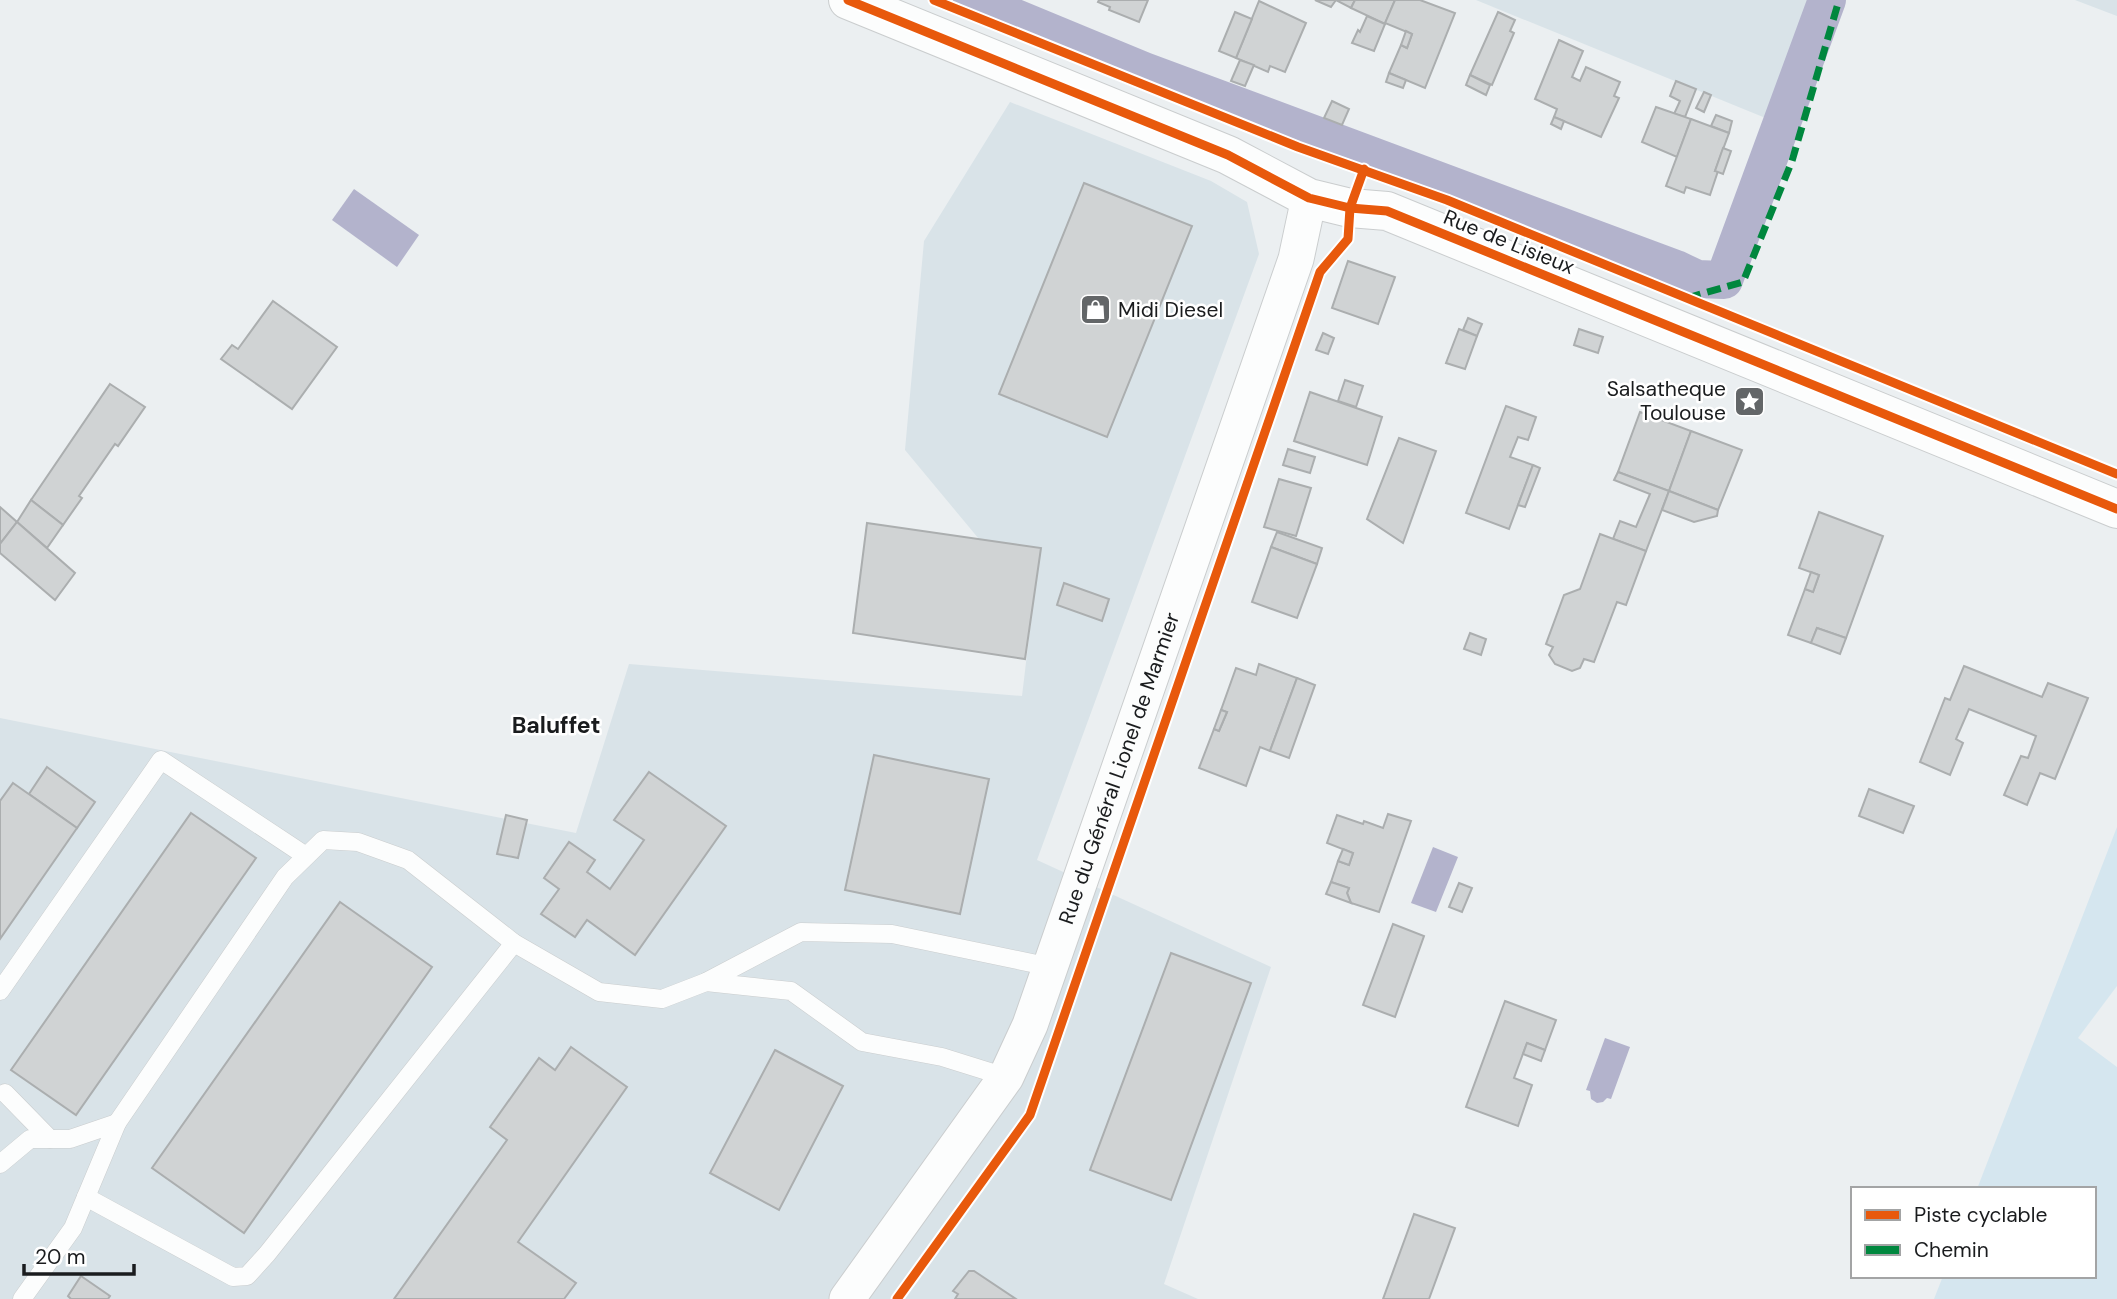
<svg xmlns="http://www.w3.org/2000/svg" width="2117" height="1299" font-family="'DM Sans',sans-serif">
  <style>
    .built { fill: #d9e3e8 }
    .green { fill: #d5e6ef }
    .water { fill: #b3b3cc }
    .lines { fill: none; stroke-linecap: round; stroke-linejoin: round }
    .canal { stroke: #b3b3cc; stroke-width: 38 }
    .building { fill: #d0d3d4; stroke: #abaeaf; stroke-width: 2 }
    .lane-casing { stroke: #cacdce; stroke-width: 19 }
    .street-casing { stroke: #cacdce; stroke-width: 37 }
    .secondary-casing { stroke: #cacdce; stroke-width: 40 }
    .lane { stroke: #fcfdfd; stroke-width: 18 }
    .street { stroke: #fcfdfd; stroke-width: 35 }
    .secondary { stroke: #fcfdfd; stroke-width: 38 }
    .quiet { stroke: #00873e; stroke-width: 7; stroke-dasharray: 14 7; stroke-linecap: butt }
    .cycleway-casing { stroke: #fff; stroke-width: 13 }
    .cycleway { stroke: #e8590c; stroke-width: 9 }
    .labels { text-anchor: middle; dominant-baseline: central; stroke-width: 5; stroke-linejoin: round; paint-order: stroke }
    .street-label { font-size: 21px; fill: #1a1c1e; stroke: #fff }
    .poi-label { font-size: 21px; fill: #1a1c1e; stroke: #fff; text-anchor: start }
    .neighbourhood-label { font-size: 23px; font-weight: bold; fill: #1a1c1e; stroke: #fff }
  </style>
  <rect width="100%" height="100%" fill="#ebeff1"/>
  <!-- built -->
  <g class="built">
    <polygon points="1476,0 1809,0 1768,119"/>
    <polygon points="2075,0 2117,0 2117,16"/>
    <polygon points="1010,102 1211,181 1247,202 1259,254 1037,860 1271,967 1164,1284 1198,1299 0,1299 0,718 576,833 629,664 1022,696 1033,604 905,450 924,241"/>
  </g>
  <!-- green -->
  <polygon class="green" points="2117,827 2117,986 2078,1038 2117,1067 2117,1299 1934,1299 1943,1276 2094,1276 2094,1189 1977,1189"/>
  <!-- water -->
  <g class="water">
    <polygon points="354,189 419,235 397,267 332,220"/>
    <polygon points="1433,847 1458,857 1436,912 1411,903"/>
    <polygon points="1605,1038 1630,1047 1611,1099 1607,1098 1603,1102 1597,1103 1591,1099 1590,1091 1586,1090"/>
  </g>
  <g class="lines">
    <!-- canal -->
    <polyline class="canal" points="972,0 1144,71 1676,269 1697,279 1724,280 1827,0"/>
  </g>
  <!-- building -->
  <g class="building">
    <polygon points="1099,0 1148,0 1139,22 1109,10 1110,7 1098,2"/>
    <polygon points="1315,0 1355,0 1351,8 1336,0 1331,7"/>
    <polygon points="1355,0 1395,0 1385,24 1351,8"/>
    <polygon points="1395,0 1420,0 1455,13 1425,88 1389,73 1401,45 1407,48 1412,34 1385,23"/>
    <polygon points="1259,1 1306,23 1285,72 1270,66 1268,72 1236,58"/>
    <polygon points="1235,12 1252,19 1236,58 1219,51"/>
    <polygon points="1498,12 1515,20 1510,31 1514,33 1492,85 1470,75"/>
    <polygon points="1367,16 1385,24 1374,51 1352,43 1358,30 1360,32"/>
    <polygon points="1406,31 1412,34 1407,48 1401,45"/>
    <polygon points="1559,40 1583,51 1572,77 1580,81 1586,67 1620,82 1614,96 1619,98 1601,137 1554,117 1557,109 1535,99"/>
    <polygon points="1240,60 1254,65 1245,86 1231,81"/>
    <polygon points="1389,73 1406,80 1403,88 1386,82"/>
    <polygon points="1470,75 1490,85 1486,95 1466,85"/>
    <polygon points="1676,81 1696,89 1685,117 1674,114 1680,101 1670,96"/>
    <polygon points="1704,92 1711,95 1704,112 1696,108"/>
    <polygon points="1332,101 1349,109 1342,125 1324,118"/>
    <polygon points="1656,107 1691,119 1677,157 1642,142"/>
    <polygon points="1716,115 1732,121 1729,133 1711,126"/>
    <polygon points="1554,117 1564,121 1561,129 1551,124"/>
    <polygon points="1691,119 1729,133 1715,171 1718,171 1710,195 1686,187 1684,193 1666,186"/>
    <polygon points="1723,148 1731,151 1723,174 1715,171"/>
    <polygon points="1084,183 1192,226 1107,437 999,394"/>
    <polygon points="1348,261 1395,277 1378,324 1332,308"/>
    <polygon points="273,301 337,347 292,409 221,359 232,345 238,349"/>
    <polygon points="1468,318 1482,324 1477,336 1463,330"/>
    <polygon points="1459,329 1477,336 1465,369 1446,363"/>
    <polygon points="1579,329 1603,337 1598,353 1574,345"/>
    <polygon points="1323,333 1334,338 1328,354 1316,350"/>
    <polygon points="1345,380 1363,386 1356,407 1338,401"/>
    <polygon points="110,384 145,407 118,446 115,444 79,496 82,498 63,525 31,500"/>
    <polygon points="1310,392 1382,417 1367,465 1294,441"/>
    <polygon points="1506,406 1536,417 1528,440 1518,437 1510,457 1533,465 1509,529 1466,513"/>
    <polygon points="1640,412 1691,431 1669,491 1618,472"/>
    <polygon points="1691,431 1742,450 1718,510 1669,491"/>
    <polygon points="1399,438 1436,451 1403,543 1367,519"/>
    <polygon points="1288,449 1315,457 1310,473 1283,465"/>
    <polygon points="1533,465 1540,468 1525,507 1518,505"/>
    <polygon points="1618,472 1669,491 1646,551 1613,539 1620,521 1636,527 1650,494 1614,480"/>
    <polygon points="1279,479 1311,488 1296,536 1264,527"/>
    <polygon points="1669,491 1718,510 1717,516 1694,522 1662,510"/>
    <polygon points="31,500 63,525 47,548 17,522"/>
    <polygon points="0,507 17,522 0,544"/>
    <polygon points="1819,512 1883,536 1846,638 1817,628 1811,643 1788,635 1805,589 1813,592 1819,575 1799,568"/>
    <polygon points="17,522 75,573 55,600 0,553 0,544"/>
    <polygon points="867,523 1041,548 1025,659 853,633"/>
    <polygon points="1277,532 1322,548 1317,564 1271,547"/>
    <polygon points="1600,534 1646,551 1626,605 1617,602 1594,662 1584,659 1580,668 1572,671 1555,664 1549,655 1553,647 1546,644 1564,595 1580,589"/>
    <polygon points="1271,547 1317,564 1297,618 1252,602"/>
    <polygon points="1811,572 1819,575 1813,592 1805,589"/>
    <polygon points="1064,583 1109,599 1102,621 1057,605"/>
    <polygon points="1817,628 1846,638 1840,654 1811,643"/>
    <polygon points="1470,633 1486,639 1481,655 1464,649"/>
    <polygon points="1259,664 1297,678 1270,751 1260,747 1246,786 1199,768 1214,729 1219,731 1227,712 1221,710 1236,668 1256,675"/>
    <polygon points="1964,666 2042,697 2048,683 2088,698 2055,779 2040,773 2027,805 2004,795 2021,756 2028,758 2036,736 1969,709 1956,739 1963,743 1950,775 1920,762 1945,698 1950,700"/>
    <polygon points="1297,678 1315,685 1289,758 1270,751"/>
    <polygon points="1221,710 1227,712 1219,731 1214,729"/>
    <polygon points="874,755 989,779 960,914 845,890"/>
    <polygon points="47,767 95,802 77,828 29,794"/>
    <polygon points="649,772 726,826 635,955 587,920 575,937 541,914 559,889 544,878 569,842 595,860 587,872 610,889 644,840 614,820"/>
    <polygon points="13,783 77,828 0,939 0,801"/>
    <polygon points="1869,789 1914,806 1903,833 1859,816"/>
    <polygon points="191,813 256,858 76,1115 11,1070"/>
    <polygon points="1388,814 1411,821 1379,912 1351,903 1347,893 1349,888 1331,882 1338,861 1349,865 1353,853 1327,843 1337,815 1363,824 1364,821 1383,828"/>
    <polygon points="506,815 527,820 518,858 497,854"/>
    <polygon points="1343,849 1353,853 1349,865 1338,861"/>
    <polygon points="1331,882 1349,888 1347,893 1351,903 1326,894"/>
    <polygon points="1459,883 1472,888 1462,912 1449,907"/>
    <polygon points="340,902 432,967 244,1233 152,1168"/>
    <polygon points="1393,924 1424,936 1395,1017 1363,1005"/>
    <polygon points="1171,953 1251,983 1171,1200 1090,1170"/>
    <polygon points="1505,1001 1556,1020 1545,1050 1527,1043 1514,1078 1532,1085 1518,1126 1466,1107"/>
    <polygon points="1527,1043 1545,1050 1541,1061 1523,1054"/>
    <polygon points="571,1047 627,1087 518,1242 576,1283 564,1299 394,1299 507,1140 490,1127 539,1058 555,1070"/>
    <polygon points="775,1050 843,1086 779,1210 710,1173"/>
    <polygon points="1414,1214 1455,1228 1429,1299 1383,1299"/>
    <polygon points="969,1271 974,1271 1016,1299 955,1299 958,1294 953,1291"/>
    <polygon points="81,1276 110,1296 108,1299 71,1299 68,1296"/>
  </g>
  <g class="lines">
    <defs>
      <g id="lane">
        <polyline points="706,982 791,991 862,1042 942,1057 1006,1077"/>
        <polyline points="0,991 161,760 306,856"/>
        <polyline points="5,1093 50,1139"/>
        <polyline points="117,1123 285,877 323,840 358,842 408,860 514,943 599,992 662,999 706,982 801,932 892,934 1051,967"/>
        <polyline points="0,1164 30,1139 70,1139 117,1123 73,1228 22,1299"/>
        <polyline points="86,1197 233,1277 247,1276 267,1254 514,943"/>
      </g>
      <g id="street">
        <path id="s1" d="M 847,1299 L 1006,1077 L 1030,1025 L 1296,259 L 1309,198"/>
      </g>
      <polyline id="secondary" points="848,0 1228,155 1309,198 1350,208 1387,211 2117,509"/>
    </defs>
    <!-- lane casing -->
    <use href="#lane" class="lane-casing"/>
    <!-- street casing -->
    <use href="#street" class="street-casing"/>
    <!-- secondary casing -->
    <use href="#secondary" class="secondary-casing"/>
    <!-- lane -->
    <use href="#lane" class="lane"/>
    <!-- street -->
    <use href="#street" class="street"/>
    <!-- secondary -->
    <use href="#secondary" class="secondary"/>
    <!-- quiet -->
    <polyline class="quiet" points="1687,298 1743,282 1792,161 1839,0"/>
    <defs>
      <g id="cycleway">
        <polyline points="848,0 1228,155 1309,198 1350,208 1387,211 2117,509"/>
        <polyline points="934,0 1298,147 1447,200 2117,474"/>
        <polyline points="897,1299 1030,1115 1320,272 1348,239 1350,208 1364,169"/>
      </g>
    </defs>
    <!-- cycleway casing -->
    <use href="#cycleway" class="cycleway-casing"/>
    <!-- cycleway -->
    <use href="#cycleway" class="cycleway"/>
  </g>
  <!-- icons -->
  <defs>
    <symbol id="shop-square" viewBox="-11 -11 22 22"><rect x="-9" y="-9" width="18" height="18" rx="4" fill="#636668" stroke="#fff"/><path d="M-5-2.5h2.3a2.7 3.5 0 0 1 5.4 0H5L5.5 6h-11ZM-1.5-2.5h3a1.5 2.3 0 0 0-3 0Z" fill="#fff"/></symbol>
    <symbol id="sight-square" viewBox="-11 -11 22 22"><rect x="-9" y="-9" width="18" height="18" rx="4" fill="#636668" stroke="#fff"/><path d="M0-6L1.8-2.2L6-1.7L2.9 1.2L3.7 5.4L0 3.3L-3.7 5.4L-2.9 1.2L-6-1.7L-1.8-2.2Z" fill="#fff"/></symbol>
  </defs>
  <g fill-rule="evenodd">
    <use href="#shop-square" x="1078" y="292" width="35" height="35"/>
    <use href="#sight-square" x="1732" y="384" width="35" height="35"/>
  </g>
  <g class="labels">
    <!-- street labels -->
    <g class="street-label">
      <text transform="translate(1509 242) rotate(22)">Rue de Lisieux</text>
      <text stroke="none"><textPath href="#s1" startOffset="602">Rue du Général Lionel de Marmier</textPath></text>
    </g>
    <!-- poi labels -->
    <g class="poi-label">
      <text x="1118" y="310">Midi Diesel</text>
      <text x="1726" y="389" text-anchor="end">Salsatheque<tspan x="1726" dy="24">Toulouse</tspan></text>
    </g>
    <!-- neighbourhood labels -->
    <g class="neighbourhood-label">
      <text x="556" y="725">Baluffet</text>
    </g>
  </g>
  <!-- legend -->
  <rect x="1851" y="1187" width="245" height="91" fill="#ffffff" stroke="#a3a4a5" stroke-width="2"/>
  <rect x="1865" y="1210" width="35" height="10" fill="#e8590c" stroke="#a3a4a5" stroke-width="2"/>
  <text x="1914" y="1222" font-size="21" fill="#1a1c1e">Piste cyclable</text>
  <rect x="1865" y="1245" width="35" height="10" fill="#00873e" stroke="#a3a4a5" stroke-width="2"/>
  <text x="1914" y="1257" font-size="21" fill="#1a1c1e">Chemin</text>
  <!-- scale -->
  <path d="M24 1264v10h110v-10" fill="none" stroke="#1a1c1e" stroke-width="3.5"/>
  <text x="35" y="1264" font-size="21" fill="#1a1c1e" stroke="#ffffff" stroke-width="5" paint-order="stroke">20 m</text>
</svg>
